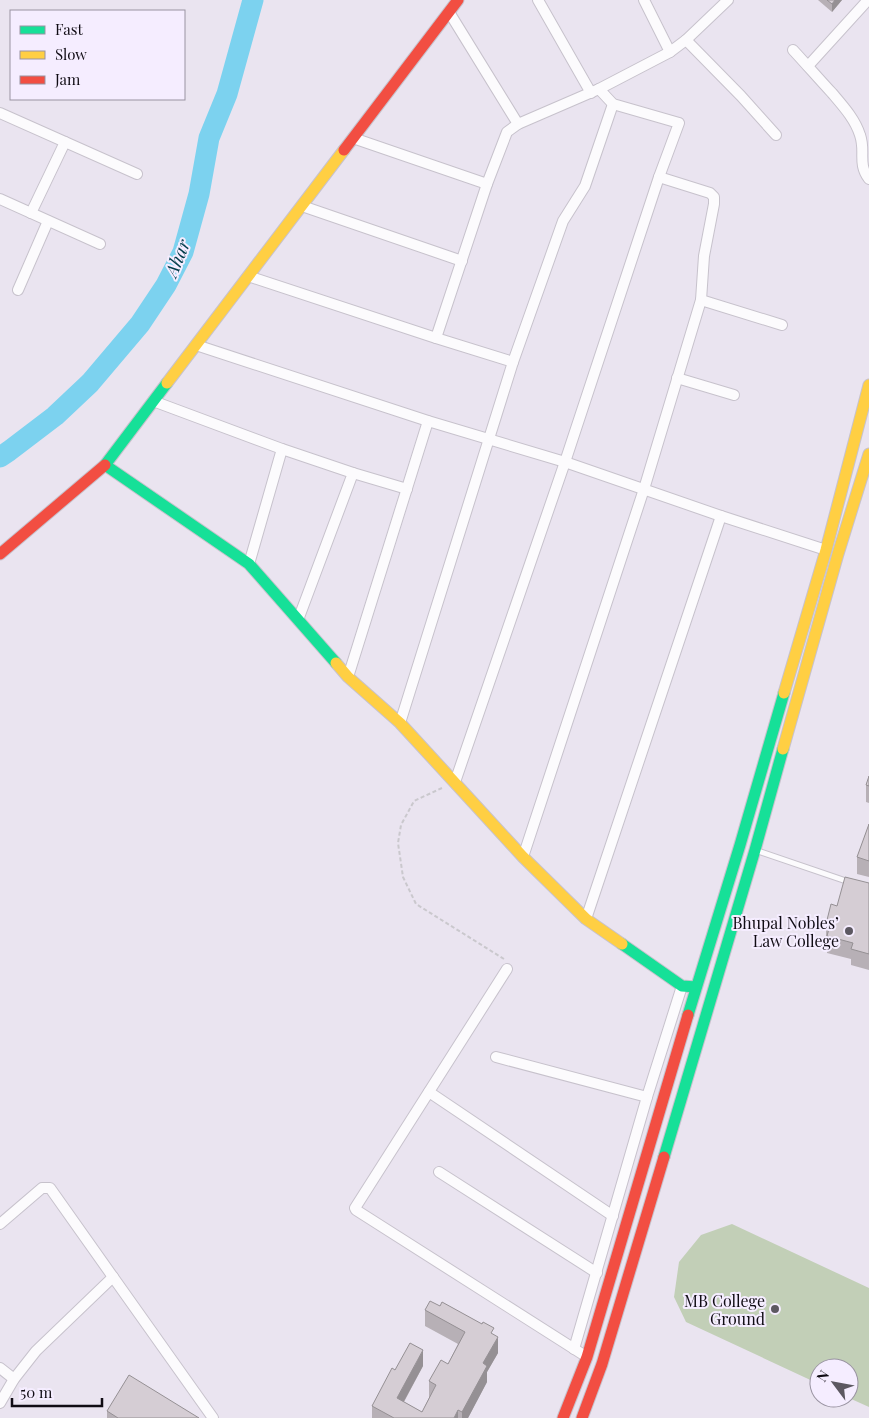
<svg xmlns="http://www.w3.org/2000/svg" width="869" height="1418" font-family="'Playfair Display',serif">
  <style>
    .green { fill: #c2cfb7 }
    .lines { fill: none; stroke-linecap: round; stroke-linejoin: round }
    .river { stroke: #7cd2ef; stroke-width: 21 }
    .lane-casing { stroke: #c7c2cc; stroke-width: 7 }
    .street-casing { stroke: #c7c2cc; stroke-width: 12 }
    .fast-casing { stroke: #c7c2cc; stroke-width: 13 }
    .slow-casing { stroke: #c7c2cc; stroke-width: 13 }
    .jam-casing { stroke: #c7c2cc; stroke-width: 13 }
    .path { stroke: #cac8cd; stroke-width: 2; stroke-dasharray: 4 2.5; stroke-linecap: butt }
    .lane { stroke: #fcfbfd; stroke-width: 5 }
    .street { stroke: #fcfbfd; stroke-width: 10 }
    .fast { stroke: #16e098; stroke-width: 11 }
    .slow { stroke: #ffcf43; stroke-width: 11 }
    .jam { stroke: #f24e42; stroke-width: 11 }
    .wall { fill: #b7b0b6 }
    .shaded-wall { fill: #959094 }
    .building { fill: #d5cdd4; stroke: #959094 }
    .poi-dot { fill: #5c5861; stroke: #f5edff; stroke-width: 2 }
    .labels { text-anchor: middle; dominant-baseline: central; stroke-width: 4; stroke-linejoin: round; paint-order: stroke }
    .poi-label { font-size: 16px; fill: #100c14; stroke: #f5edff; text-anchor: end }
    .water-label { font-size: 18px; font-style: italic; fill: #013d4b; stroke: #f5edff }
  </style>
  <rect width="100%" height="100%" fill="#eae4f0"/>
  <!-- green -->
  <polygon class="green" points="732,1224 869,1288 869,1407 849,1398 849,1368 819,1368 819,1384 686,1322 674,1297 679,1262 701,1235"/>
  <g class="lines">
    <!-- river -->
    <polyline class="river" points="0,457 9,451 55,416 90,383 140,324 166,285 183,252 199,194 209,138 227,94 253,0"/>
    <defs>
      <polyline id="lane" points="758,851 849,882"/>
      <g id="street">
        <polyline points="538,0 591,93"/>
        <polyline points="644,0 670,52"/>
        <polyline points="449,12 518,124"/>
        <polyline points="686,40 741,96 776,135"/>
        <path d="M 793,50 C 806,64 819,79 832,93 C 843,106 855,119 860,135 C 866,152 857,163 869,179"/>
        <polyline points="808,66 868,0"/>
        <polyline points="0,113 137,174"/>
        <polyline points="353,138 487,184"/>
        <polyline points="659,177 710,193 714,197 714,204 704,256 701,300"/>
        <polyline points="0,199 100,244"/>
        <polyline points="302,206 462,261"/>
        <polyline points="31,213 65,142"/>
        <polyline points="248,276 436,338"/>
        <polyline points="18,290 48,221"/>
        <polyline points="196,345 428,421 565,462 721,516 826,550"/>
        <polyline points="513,362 563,221 585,186 613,104"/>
        <polyline points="677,378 734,395"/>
        <polyline points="153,401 282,449 353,473 298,620"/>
        <polyline points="353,473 407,489"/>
        <polyline points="249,564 282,449"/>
        <polyline points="348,677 428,421"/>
        <polyline points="400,723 513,362 436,338 487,184 507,132 518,124 599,89 670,52 686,40 728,0"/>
        <polyline points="455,782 565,462 659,177 679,123 613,104 599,89"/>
        <polyline points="523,857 644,489 701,300 782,325"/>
        <polyline points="586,919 721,516"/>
        <polyline points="507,969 355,1208 356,1210 587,1357"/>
        <polyline points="496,1057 647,1097 574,1349"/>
        <polyline points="429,1092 613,1216"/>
        <polyline points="647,1097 682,986"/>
        <polyline points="439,1172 597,1273"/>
        <polyline points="0,1224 42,1188 50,1188 113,1277"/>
        <polyline points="0,1368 14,1379"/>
        <polyline points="0,1403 14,1379 36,1351 113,1277 213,1418"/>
      </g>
      <g id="fast">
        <polyline points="167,383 105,465 249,564 336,663"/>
        <polyline points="622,944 682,986 696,987"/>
        <polyline points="688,1015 740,845 784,693"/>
        <polyline points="664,1157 755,850 783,749"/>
      </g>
      <g id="slow">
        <polyline points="167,383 344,150"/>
        <polyline points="336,663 348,677 400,723 523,857 586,919 622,944"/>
        <polyline points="784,693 826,550 869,385"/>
        <polyline points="783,749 838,554 869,454"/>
      </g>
      <g id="jam">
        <polyline points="344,150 458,0"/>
        <polyline points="0,554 105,465"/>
        <polyline points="563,1418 587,1357 688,1015"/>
        <polyline points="582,1418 602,1364 664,1157"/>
      </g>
    </defs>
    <!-- lane casing -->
    <use href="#lane" class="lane-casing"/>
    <!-- street casing -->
    <use href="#street" class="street-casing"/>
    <!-- fast casing -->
    <use href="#fast" class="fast-casing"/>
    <!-- slow casing -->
    <use href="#slow" class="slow-casing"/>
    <!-- jam casing -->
    <use href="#jam" class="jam-casing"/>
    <!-- path -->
    <polyline class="path" points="442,788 414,801 401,825 398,843 403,877 416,904 504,959"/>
    <!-- lane -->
    <use href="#lane" class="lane"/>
    <!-- street -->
    <use href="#street" class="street"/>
    <!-- fast -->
    <use href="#fast" class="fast"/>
    <!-- slow -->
    <use href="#slow" class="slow"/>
    <!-- jam -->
    <use href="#jam" class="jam"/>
  </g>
  <!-- wall -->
  <g class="wall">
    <polygon points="818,0 842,0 832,12"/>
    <polygon points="869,776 869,803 866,802 866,785"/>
    <polygon points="869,824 869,877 857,874 857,857"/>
    <polygon points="869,883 869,970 851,965 851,959 827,953 827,941 826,940 826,924 837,906"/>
    <polygon points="425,1310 494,1335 498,1353 487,1372 487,1382 468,1418 372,1418 372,1406 395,1370 423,1366 404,1402 422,1412 429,1398 429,1381 448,1364 458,1344 425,1326"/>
    <polygon points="107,1411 199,1418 107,1418"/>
  </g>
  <!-- shaded-wall -->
  <g class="shaded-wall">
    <polygon points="835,0 842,0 832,12 832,4"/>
    <polygon points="498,1337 498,1353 487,1372 487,1382 468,1418 462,1418 462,1412 483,1363"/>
    <polygon points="423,1350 423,1366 397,1414 397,1398"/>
    <polygon points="458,1410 458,1418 454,1418"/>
  </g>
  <!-- building -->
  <g class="building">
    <polygon points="827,0 835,0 832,4"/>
    <polygon points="869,776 869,786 866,785"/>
    <polygon points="869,824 869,861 857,857"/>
    <polygon points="845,877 869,883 869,954 851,949 853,943 827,936 830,925 826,924 831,904 837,906"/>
    <polygon points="430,1301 440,1306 442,1302 482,1324 483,1322 494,1328 491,1333 498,1337 483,1363 487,1366 462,1412 458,1410 454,1418 394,1418 372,1406 392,1368 395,1370 410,1343 423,1350 397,1398 422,1412 436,1385 429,1381 441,1360 448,1364 465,1332 425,1310"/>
    <polygon points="129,1375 199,1418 118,1418 107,1411"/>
  </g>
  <!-- markers -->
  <g class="poi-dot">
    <circle cx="849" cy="931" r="5"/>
    <circle cx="775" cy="1309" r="5"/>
  </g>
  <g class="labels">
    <!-- poi labels -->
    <g class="poi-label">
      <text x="839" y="922">Bhupal Nobles’<tspan x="839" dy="18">Law College</tspan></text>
      <text x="765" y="1300">MB College<tspan x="765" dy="18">Ground</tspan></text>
    </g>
    <!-- water labels -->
    <g class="water-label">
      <text transform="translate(177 258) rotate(-68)">Ahar</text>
    </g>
  </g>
  <!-- legend -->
  <rect x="10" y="10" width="175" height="90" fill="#f5edff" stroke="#9993a1"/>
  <rect x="20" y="26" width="25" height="8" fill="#16e098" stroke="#9993a1"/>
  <text x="55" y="35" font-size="15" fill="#100c14">Fast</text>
  <rect x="20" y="51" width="25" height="8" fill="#ffcf43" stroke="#9993a1"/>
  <text x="55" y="60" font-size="15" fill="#100c14">Slow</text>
  <rect x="20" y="76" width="25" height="8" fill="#f24e42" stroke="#9993a1"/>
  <text x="55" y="85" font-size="15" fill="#100c14">Jam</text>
  <!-- north arrow -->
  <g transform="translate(834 1383) rotate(302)"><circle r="24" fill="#f5edff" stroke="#9993a1"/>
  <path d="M0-4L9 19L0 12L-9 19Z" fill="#5c5861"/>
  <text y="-8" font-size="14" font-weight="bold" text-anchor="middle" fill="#100c14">N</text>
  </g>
  <!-- scale -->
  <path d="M12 1398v8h90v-8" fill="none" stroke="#100c14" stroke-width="2.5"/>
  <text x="20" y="1398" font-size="15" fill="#100c14" stroke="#f5edff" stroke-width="4" paint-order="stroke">50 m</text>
</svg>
